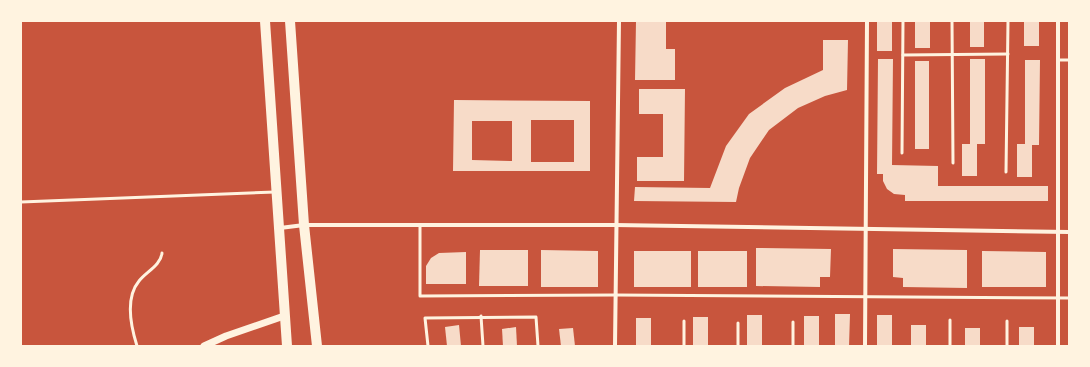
<svg xmlns="http://www.w3.org/2000/svg" width="1090" height="367" font-family="Helvetica,sans-serif">
  <style>
    .building { fill: #f7dbc8; fill-rule: evenodd }
    .lines { fill: none; stroke-linecap: round; stroke-linejoin: round }
    .service { stroke: #fff3e0; stroke-width: 3 }
    .minor { stroke: #fff3e0; stroke-width: 4 }
    .tertiary { stroke: #fff3e0; stroke-width: 7 }
    .primary { stroke: #fff3e0; stroke-width: 10 }
  </style>
  <rect width="100%" height="100%" fill="#c8553d"/>
  <!-- building -->
  <g class="building">
    <polygon points="636,21 666,21 666,49 675,49 675,80 635,80"/>
    <rect x="877" y="21" width="15" height="30"/>
    <rect x="915" y="21" width="15" height="27"/>
    <rect x="970" y="21" width="14" height="26"/>
    <rect x="1024" y="21" width="15" height="25"/>
    <polygon points="823,40 848,40 847,90 825,96 798,108 769,130 750,158 739,188 736,202 634,201 635,187 710,188 726,146 749,114 785,88 823,70"/>
    <polygon points="878,59 893,59 892,165 938,166 938,186 1048,186 1048,201 905,201 905,195 894,194 887,189 883,181 883,174 877,174"/>
    <polygon points="970,59 985,59 985,144 977,144 977,176 962,176 962,144 970,144"/>
    <polygon points="1025,60 1040,60 1039,145 1032,145 1032,177 1017,177 1017,144 1025,144"/>
    <rect x="915" y="61" width="14" height="88"/>
    <polygon points="639,89 685,89 684,181 637,181 637,157 663,157 663,114 639,114"/>
    <path d="M 454,100 L 590,101 L 590,171 L 453,171 ZM 531,120 L 574,120 L 574,162 L 531,162 ZM 472,121 L 512,121 L 512,161 L 472,160 Z"/>
    <polygon points="756,248 831,249 830,277 820,277 820,287 756,286"/>
    <polygon points="893,249 967,250 967,288 903,287 903,278 893,277"/>
    <polygon points="480,250 528,250 528,286 479,286"/>
    <polygon points="541,250 598,251 598,287 541,287"/>
    <rect x="634" y="251" width="57" height="36"/>
    <rect x="698" y="251" width="49" height="36"/>
    <polygon points="982,251 1046,252 1046,287 982,287"/>
    <polygon points="466,252 466,284 426,284 426,266 431,258 439,253"/>
    <polygon points="835,314 850,314 849,346 835,346"/>
    <rect x="747" y="315" width="15" height="31"/>
    <rect x="877" y="315" width="15" height="31"/>
    <rect x="804" y="316" width="15" height="30"/>
    <rect x="693" y="317" width="15" height="29"/>
    <rect x="636" y="318" width="15" height="28"/>
    <polygon points="459,325 461,346 447,346 445,327"/>
    <rect x="911" y="325" width="15" height="21"/>
    <polygon points="516,327 517,346 503,346 502,329"/>
    <rect x="1019" y="327" width="15" height="19"/>
    <polygon points="573,328 575,346 561,346 559,329"/>
    <rect x="965" y="328" width="15" height="18"/>
  </g>
  <g class="lines">
    <!-- service -->
    <g class="service">
      <polyline points="952,21 953,163"/>
      <polyline points="903,55 1008,54"/>
      <polyline points="1058,60 1069,60"/>
      <polyline points="902,153 903,21"/>
      <polyline points="1006,172 1008,21"/>
      <polyline points="21,202 275,192"/>
      <polyline points="420,226 420,296 616,295 1069,298"/>
      <polyline points="481,316 483,346"/>
      <path d="M 137,346 C 131,327 125,298 139,281 C 146,272 161,265 162,253"/>
      <polyline points="428,346 425,318 536,317 538,346"/>
      <polyline points="684,346 684,321"/>
      <polyline points="738,346 738,323"/>
      <polyline points="793,346 793,322"/>
      <polyline points="950,346 950,320"/>
      <polyline points="1007,346 1007,321"/>
    </g>
    <!-- minor -->
    <g class="minor">
      <polyline points="1058,21 1058,346"/>
      <polyline points="280,228 304,225 615,225 1069,232"/>
      <polyline points="615,346 619,21"/>
      <polyline points="865,346 867,21"/>
    </g>
    <!-- tertiary -->
    <polyline class="tertiary" points="204,346 226,336 284,316"/>
    <!-- primary -->
    <g class="primary">
      <polyline points="265,21 287,346"/>
      <polyline points="290,21 304,225 317,346"/>
    </g>
  </g>
  <!-- border -->
  <rect width="1090" height="367" fill="none" stroke="#fff3e0" stroke-width="44"/>
</svg>
